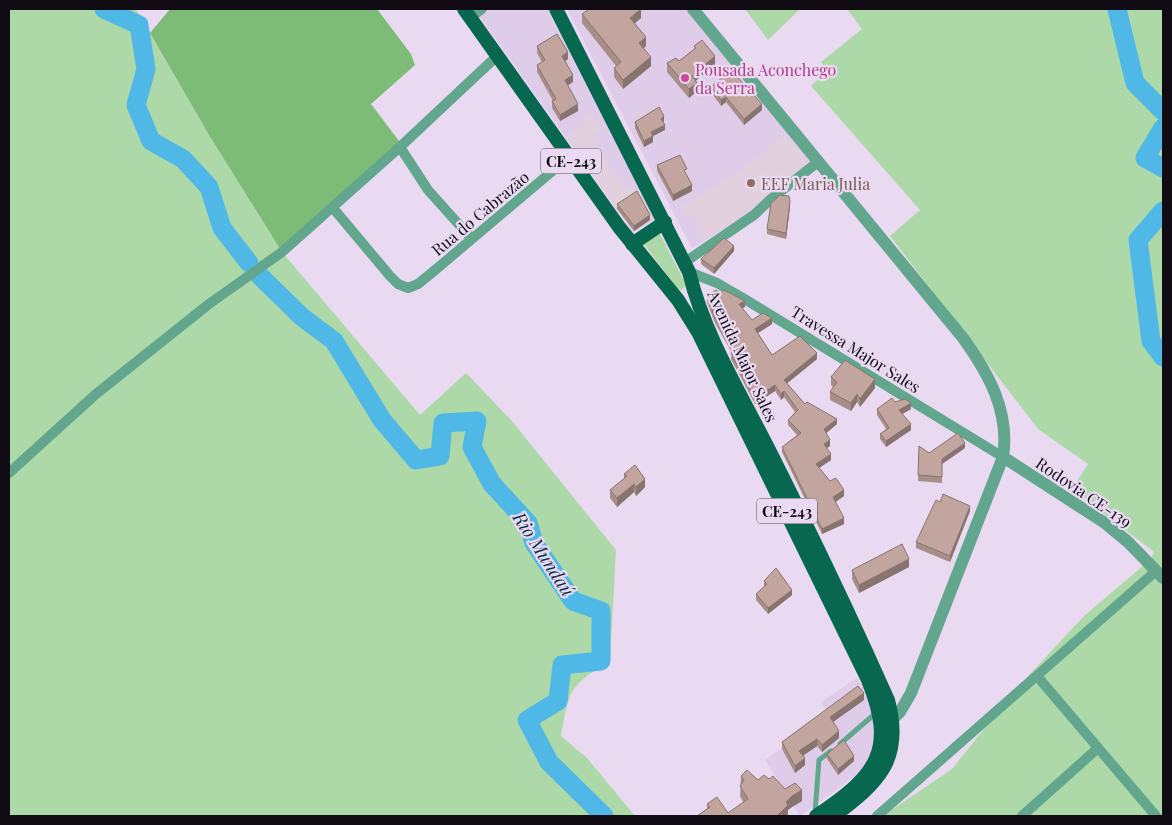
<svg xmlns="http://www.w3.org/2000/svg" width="1172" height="825" font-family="'Playfair Display',serif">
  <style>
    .built { fill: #dfcce9 }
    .education { fill: #e3d0df }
    .green { fill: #add8a8 }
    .forest { fill: #7dbc77 }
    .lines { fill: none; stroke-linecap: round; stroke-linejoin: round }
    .river { stroke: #4fb8e7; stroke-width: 19 }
    .service { stroke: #61a68d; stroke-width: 5 }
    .minor { stroke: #61a68d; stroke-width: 10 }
    .tertiary { stroke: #61a68d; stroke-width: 12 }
    .primary { stroke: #07684f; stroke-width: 14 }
    .wall { fill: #a78e89 }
    .shaded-wall { fill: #88746f }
    .building { fill: #c2a59f; stroke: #88746f }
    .hotel-dot { fill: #d1479c; stroke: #e9daf1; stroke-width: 2 }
    .education-dot { fill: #8d6e63; stroke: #e9daf1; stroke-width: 2 }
    .labels { text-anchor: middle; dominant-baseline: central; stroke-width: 4.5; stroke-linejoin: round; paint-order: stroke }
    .shield { fill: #e9daf1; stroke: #524a56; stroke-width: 1 }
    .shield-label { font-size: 15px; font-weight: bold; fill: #110c14 }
    .hotel-label { font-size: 16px; fill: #b23c85; stroke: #e9daf1; text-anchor: start }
    .education-label { font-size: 16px; fill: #785e54; stroke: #e9daf1; text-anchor: start }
    .street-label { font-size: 16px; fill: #110c14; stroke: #e9daf1 }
    .water-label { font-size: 18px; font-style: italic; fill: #002f42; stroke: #e9daf1 }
  </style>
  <rect width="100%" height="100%" fill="#e9daf1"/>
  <!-- built -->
  <g class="built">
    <polygon points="491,9 547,9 655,220 633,232 480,17"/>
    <polygon points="567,9 686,9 814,163 761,207 692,248"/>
    <polygon points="857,678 871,702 877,731 873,754 855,776 800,816 765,760 829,715 821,702"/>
  </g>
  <!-- education -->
  <g class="education">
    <polygon points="592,113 600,130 592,136 625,191 632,186 637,197 617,209 568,136 586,124 583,118"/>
    <polygon points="785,133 808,163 759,200 760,203 703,240 696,229 700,227 694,215 689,217 682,206 745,168"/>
  </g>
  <!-- green -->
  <g class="green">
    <path d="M 9,9 L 136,9 L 209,135 L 282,252 L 420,415 L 466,373 L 511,420 L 616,550 L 610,661 C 568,687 570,689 561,736 L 587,758 L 635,816 L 9,816 Z"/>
    <polygon points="745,9 800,9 768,40"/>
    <polygon points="847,9 1163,9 1163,816 883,816 952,769 1017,688 1084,616 1151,559 1154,552 1072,489 1088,464 1038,429 890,236 920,210 811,86 827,71 821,62 862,29"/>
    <polygon points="660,234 684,281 686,286 681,290 677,288 644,244"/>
  </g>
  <!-- forest -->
  <polygon class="forest" points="170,9 377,9 411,54 415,65 371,104 402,145 282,252 209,135 150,33"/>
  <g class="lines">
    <!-- river -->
    <g class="river">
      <polyline points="104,9 139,25 146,69 136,105 151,141 183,159 209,187 222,228 249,263"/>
      <polyline points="1117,9 1135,83 1163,111"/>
      <polyline points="1163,128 1145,158 1163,168"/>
      <polyline points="1163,211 1138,240 1151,341 1163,357"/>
      <polyline points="260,276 302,317 334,341 382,420 416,460 440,456 443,423 477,421 472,447 492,484 528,523 534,543 573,601 601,611 601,661 562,665 558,701 527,720 549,762 604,816"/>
    </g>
    <!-- service -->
    <g class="service">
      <polyline points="840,744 877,712"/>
      <polyline points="815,813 819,760 831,751"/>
    </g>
    <!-- minor -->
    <g class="minor">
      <polyline points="470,18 482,9"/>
      <polyline points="400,147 428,190 471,238"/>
      <polyline points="333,208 390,276 398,284 408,288 418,284 434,271 569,157"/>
      <polyline points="685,262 754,215 771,199 818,162"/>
      <polyline points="689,272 717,283 743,298 1003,457"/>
      <polyline points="9,473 96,394 209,304 282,252 400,147 497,56"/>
      <polyline points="1037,676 1156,816"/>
      <polyline points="877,816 1156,571"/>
      <polyline points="1022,816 1098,748"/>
    </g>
    <!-- tertiary -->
    <g class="tertiary">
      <path d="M 693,9 L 963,338 C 989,374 1010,412 1003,457 L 911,693 L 900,712 L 886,725"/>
      <polyline points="1003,457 1105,523 1128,542 1163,578"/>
    </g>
    <!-- primary -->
    <g class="primary">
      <path d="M 464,9 L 619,227 L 678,300 L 698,332 L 868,680 C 897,751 876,776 816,816"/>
      <path d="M 556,9 L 689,272 C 704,334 739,391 768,448 C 810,531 850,615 888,700 C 904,760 878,783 834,816"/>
      <polyline points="632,244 665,222"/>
    </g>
  </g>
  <!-- wall -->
  <g class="wall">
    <polygon points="582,14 641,18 635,23 646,46 644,48 651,66 623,89 614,77 614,68 616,66 582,23"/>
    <polygon points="537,46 568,59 565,61 573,82 568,85 578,111 560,121 552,108 552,101 553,101 537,72 537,65 542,62 537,53"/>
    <polygon points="694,46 715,65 695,81 697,91 689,98 667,72 667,63 679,61 694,49"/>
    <polygon points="711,87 762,110 744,125 726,102 721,106 711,92"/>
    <polygon points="664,121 663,122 665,130 653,136 653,142 644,147 635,128 635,122"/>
    <polygon points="657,165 686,175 692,191 673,201 657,171"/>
    <polygon points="617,204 650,220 634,231 617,209"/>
    <polygon points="790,206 786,239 767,234 767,229"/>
    <polygon points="734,251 714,274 701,264 701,259"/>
    <polygon points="707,296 745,307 742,308 752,320 772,324 758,333 772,355 817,359 787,383 805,404 837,424 826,433 830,446 827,448 831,460 819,468 830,481 844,496 836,502 844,524 822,534 782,452 782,447 797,435 788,425 788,420 795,412 784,397 781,400 775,391 755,404 731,359 732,353 715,323 707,302"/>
    <polygon points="831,377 875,388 860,407 857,402 851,411 830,400 830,392 833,387 831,385"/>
    <polygon points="895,402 911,409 902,414 911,430 886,447 880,439 880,434 886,429 877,415 877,409"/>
    <polygon points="919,446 929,453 965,448 942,464 942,483 918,481"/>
    <polygon points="624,474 645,487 636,496 634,492 617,507 610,498 610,490 624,479"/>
    <polygon points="970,511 950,562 916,548 916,542"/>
    <polygon points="909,567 859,593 852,579 852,570"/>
    <polygon points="764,581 792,595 768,614 756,600 756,594 764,587"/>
    <polygon points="864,700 833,722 839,738 822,752 817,746 803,756 805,765 795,773 782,749 782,742"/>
    <polygon points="827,754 854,761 838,775 827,759"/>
    <polygon points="741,776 758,780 769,779 802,801 792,807 788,810 788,816 697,816 707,809 707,804 728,813 743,802 740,796"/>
  </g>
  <!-- shaded-wall -->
  <g class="shaded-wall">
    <polygon points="641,9 641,18 630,27 630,18"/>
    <polygon points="646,37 646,46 639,52 639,43"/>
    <polygon points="568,52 568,59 562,63 562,56"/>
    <polygon points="715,56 715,65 692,84 692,76"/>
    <polygon points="651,57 651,66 623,89 623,80"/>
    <polygon points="573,75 573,82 565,87 565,80"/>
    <polygon points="697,83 697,91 689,98 689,89"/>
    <polygon points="726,97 726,102 721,106 721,100"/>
    <polygon points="578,104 578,111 560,121 560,115"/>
    <polygon points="762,104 762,110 744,125 744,119"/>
    <polygon points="664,116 664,121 661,124 661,119"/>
    <polygon points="665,125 665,130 653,136 653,142 644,147 644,141 651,132"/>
    <polygon points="692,185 692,191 673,201 673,195"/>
    <polygon points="790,201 790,206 786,239 786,233"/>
    <polygon points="650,215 650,220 634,231 634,226"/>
    <polygon points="734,246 734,251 714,274 714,268"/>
    <polygon points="745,301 745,307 739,310 739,304"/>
    <polygon points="772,318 772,324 755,335 755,329"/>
    <polygon points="817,353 817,359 784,386 784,380"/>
    <polygon points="875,379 875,388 860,407 860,399"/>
    <polygon points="775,385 775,391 755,404 755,399"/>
    <polygon points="784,391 784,397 781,400 781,394"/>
    <polygon points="857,394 857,402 851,411 851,403"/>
    <polygon points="911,403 911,409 899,416 899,410"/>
    <polygon points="837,419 837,424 824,435 824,429"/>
    <polygon points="911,424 911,430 886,447 886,441"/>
    <polygon points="830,440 830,446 824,450 824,444"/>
    <polygon points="965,443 965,448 942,464 942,483 942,459"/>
    <polygon points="831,454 831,460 816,470 816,464"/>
    <polygon points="645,479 645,487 636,496 636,487"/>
    <polygon points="634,484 634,492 617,507 617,498"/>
    <polygon points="844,490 844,496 833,503 833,497"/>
    <polygon points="970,506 970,511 950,562 950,556"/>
    <polygon points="844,518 844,524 822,534 822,529"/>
    <polygon points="909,559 909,567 859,593 859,585"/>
    <polygon points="792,590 792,595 768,614 768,608"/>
    <polygon points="864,693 864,700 830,724 830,717"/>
    <polygon points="839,731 839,738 822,752 822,745"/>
    <polygon points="817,739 817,746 799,758 799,751"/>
    <polygon points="854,756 854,761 838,775 838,769"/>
    <polygon points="805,758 805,765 795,773 795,766"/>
    <polygon points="802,790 802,801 792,807 788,810 788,816 777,816 786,802 792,796"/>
  </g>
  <!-- building -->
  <g class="building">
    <polygon points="589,9 641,9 630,18 646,37 639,43 651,57 623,80 614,68 621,62 582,14"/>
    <polygon points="557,34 568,52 562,56 573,75 565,80 578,104 560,115 552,101 556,99 537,65 545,60 537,46"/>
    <polygon points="702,40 715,56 692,76 697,83 689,89 667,63 676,58 679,61 696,48 694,46"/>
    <polygon points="731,70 762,104 744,119 726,97 721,100 711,87"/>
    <polygon points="659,107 664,116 661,119 665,125 651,132 653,136 644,141 635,122"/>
    <polygon points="680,155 687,169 684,170 692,185 673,195 657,165"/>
    <polygon points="637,191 650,215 634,226 617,204"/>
    <polygon points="780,195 789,196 790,201 786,233 767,229 771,203"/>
    <polygon points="724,238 734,246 714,268 701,259"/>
    <polygon points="716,290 720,293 724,290 745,301 739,304 752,320 763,313 772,318 755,329 772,355 800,336 817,353 784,380 805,404 807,402 837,419 824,429 830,440 824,444 831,454 816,464 830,481 836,478 844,490 833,497 844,518 822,529 782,447 801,433 788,420 798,410 784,391 781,394 775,385 755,399 731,353 734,351 715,317 707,296"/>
    <polygon points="845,360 875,379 860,399 857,394 851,403 830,392 837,382 831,377"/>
    <polygon points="892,398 895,402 905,399 911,403 899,410 911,424 886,441 880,434 889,428 877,409"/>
    <polygon points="958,433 965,443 942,459 942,477 918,475 919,446 929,453"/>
    <polygon points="635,465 645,479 636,487 634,484 617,498 610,490 627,476 624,474"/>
    <polygon points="943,494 970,506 950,556 916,542 936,500 940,502"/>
    <polygon points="902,544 909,559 859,585 852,570"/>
    <polygon points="776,568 792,590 768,608 756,594 767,584 764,581"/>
    <polygon points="858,686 864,693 830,717 839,731 822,745 817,739 799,751 805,758 795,766 782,742"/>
    <polygon points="844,740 854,756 838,769 827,754"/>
    <polygon points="747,770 758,780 764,775 769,779 773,776 785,789 795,783 802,790 792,796 786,802 788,805 777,816 697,816 710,807 707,804 717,797 728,813 748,799 740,786 744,780 741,776"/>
  </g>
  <!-- markers -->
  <circle class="hotel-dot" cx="685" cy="78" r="5"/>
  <circle class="education-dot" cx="751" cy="183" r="5"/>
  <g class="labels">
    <!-- shield labels -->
    <g class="shield">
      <rect x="541" y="148.5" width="60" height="25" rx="4"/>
      <rect x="757" y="498.5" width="60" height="25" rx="4"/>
    </g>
    <g class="shield-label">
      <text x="571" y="161">CE-243</text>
      <text x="787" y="511">CE-243</text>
    </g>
    <!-- hotel labels -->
    <g class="hotel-label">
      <text x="695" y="69">Pousada Aconchego<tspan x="695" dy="18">da Serra</tspan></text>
    </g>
    <!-- education labels -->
    <g class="education-label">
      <text x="761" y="183">EEF Maria Julia</text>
    </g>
    <!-- street labels -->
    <g class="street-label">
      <text transform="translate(480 213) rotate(-40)">Rua do Cabrazão</text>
      <text transform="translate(856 349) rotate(32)">Travessa Major Sales</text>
      <text transform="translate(743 356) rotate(65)">Avenida Major Sales</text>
      <text transform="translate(1084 492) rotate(34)">Rodovia CE-139</text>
    </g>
    <!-- water labels -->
    <g class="water-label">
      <text transform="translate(544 554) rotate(57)">Rio Mundaú</text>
    </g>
  </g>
  <!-- border -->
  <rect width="1172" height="825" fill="none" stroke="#110c14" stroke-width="20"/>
</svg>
